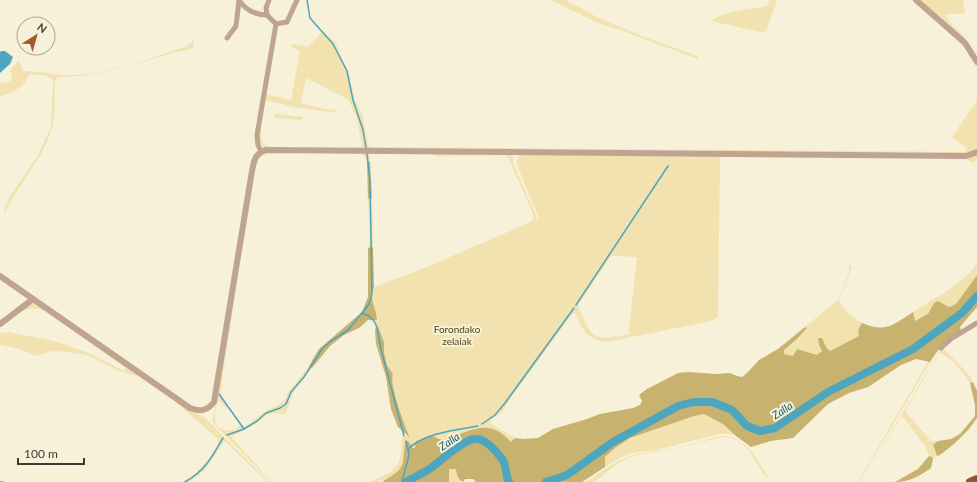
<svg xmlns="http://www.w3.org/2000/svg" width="977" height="482" font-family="Lato,sans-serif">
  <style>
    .green { fill: #f1e2af; fill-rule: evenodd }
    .forest { fill: #c7b36f }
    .water { fill: #4ea5be }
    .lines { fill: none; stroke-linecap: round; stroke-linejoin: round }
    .stream { stroke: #4ea5be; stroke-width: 1.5 }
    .river { stroke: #4ea5be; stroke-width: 8 }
    .minor { stroke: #bfa492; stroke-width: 5 }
    .tertiary { stroke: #bfa492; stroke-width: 6 }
    .trunk { stroke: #8a5832; stroke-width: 8 }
    .labels { text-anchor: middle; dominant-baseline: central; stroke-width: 4; stroke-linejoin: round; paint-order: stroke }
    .park-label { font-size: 10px; fill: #53450e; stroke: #f7f1da }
    .water-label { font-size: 11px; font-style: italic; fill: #155c6f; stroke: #f7f1da }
  </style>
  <rect width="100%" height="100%" fill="#f7f1da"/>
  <!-- green -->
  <g class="green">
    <polygon points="551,0 566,0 595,16 642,36 698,56 698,59 623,31 598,23"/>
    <path d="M 768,0 L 777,0 L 766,31 L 760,32 L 711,21 C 721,13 736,12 748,9 C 756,8 764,9 769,4 Z"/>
    <path d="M 919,0 L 963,0 L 965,13 L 945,15 C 950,23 953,26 960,32 C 967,39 972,48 977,56 L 977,58 Z"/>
    <path d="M 323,31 L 335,42 L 348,72 L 355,100 L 362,114 L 369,147 L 965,152 L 967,150 L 963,145 L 952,137 L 977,100 L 977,150 L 967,153 L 265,147 L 262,145 L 258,137 L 266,94 L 291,100 L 300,51 L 291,47 L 292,44 L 308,47 ZM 306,78 L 349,100 L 357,120 L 362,145 L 360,148 L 272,147 C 268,146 265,146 263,143 C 258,136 263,108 266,100 C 289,106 312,111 336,112 L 336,110 L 325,109 L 301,103 Z"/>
    <path d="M 194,40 L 193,48 C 148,58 105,77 57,77 L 55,82 C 54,97 56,116 51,131 C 42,160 19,184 5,212 L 4,211 L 9,198 L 37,157 L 51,127 L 53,80 L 47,76 L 29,74 C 25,87 13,93 0,96 L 0,83 L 11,81 L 12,76 L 10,71 L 19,60 L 23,71 C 39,70 55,76 71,75 C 109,74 152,58 187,46 Z"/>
    <polygon points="275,114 303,117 302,120 275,118"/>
    <path d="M 269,151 L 508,153 L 513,157 L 513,163 L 537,218 L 536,222 L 539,219 L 517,165 L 517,161 L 521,153 L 938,157 L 966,157 L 977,155 L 977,161 L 973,162 L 977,167 L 967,159 L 963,158 L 720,157 L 718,317 L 711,321 L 607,342 C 586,339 583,330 575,313 L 573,313 L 510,399 L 503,411 L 490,421 L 490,423 L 515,438 L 511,442 C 479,407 457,449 434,436 L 416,441 L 414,445 L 416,447 L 412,448 L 408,441 L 405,442 C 404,448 405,455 403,461 C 400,477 383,482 370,482 C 397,470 401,468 402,438 L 409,435 C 404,423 389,385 393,374 C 391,370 388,367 387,363 C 383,351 384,339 378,328 L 375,329 L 374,320 L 377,320 C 377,309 368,298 374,287 L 422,269 L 524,225 L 533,220 L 533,214 L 509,159 L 505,155 L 435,156 L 433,154 L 374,153 L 369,155 L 370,162 L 367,162 L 364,156 L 360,153 L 268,153 C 261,155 258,158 255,166 L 222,380 L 221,395 L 228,406 L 227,409 L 219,401 L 217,401 C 216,406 215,412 215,417 C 214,430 227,432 237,429 L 239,425 L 242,427 L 250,423 L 262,414 L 284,401 L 287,394 L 309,366 L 312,368 L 294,391 L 286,412 L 284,414 L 275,413 L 266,415 L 257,423 L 235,435 L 232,438 L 272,482 L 271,482 L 215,425 L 213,422 L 213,419 L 255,163 L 259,156 ZM 611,256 L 637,257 L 629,330 L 630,334 C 593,342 592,340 578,305 Z"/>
    <polygon points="372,198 373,247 368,248 370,242 368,199"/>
    <path d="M 976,264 L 977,265 L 976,278 L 970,284 L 956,304 L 949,307 L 938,301 L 934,303 L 928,314 L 915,321 L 914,321 L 913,312 C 932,300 965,283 976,264 Z"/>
    <polygon points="849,265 852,266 839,301 847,313 862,323 860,326 859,336 830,351 826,347 822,338 819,345 822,351 817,355 797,349 793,356 784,354 784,350 798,339 807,328 805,327 839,299 849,271"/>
    <path d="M 31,303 L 36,304 L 183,406 L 204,417 L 269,482 L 267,482 L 226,442 L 223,442 C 214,457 201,482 182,482 L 195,474 L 212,455 L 218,444 L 217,438 L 173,400 L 138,376 L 119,371 L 87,355 L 69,352 L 52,351 L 35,356 L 20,349 L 0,345 L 0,333 L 9,332 L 54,341 L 86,352 L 122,370 L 125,370 L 124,367 L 46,312 C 26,302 16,315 0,327 L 0,326 Z"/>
    <path d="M 942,347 L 970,376 L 973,382 L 970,383 C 963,372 952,357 939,353 L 905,411 L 931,441 L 938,441 L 933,446 L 937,456 L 933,459 L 932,457 L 929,456 L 925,446 L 904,418 L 901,417 L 861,482 Z"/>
    <polygon points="928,362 930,362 859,482 858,482"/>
    <polygon points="704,414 723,424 736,436 730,434 720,434 656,450 632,453 623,456 605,467 605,457 615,448 630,438 694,416"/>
    <path d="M 720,436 C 747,434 758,462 771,482 C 754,468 751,436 722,437 L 668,450 L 632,456 L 619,463 L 594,482 L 586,482 L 613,464 L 632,455 L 676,448 Z"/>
    <polygon points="449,468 457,469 460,481 463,482 449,482"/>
  </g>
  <!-- forest -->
  <g class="forest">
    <polygon points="367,162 370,162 372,198 368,199"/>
    <path d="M 373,247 L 374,287 C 368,298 377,309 377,320 L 368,320 L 359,328 L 344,335 L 330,346 L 312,368 L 309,366 L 319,349 L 362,312 L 368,297 L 368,248 Z"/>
    <path d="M 977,275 L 977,307 L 960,327 L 961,331 C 946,340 939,348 930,362 L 916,359 L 901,365 L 868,387 L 849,393 L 828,404 L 793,438 L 771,441 L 751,447 L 736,436 L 723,424 L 704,414 L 694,416 L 630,438 L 615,448 L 605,457 L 605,467 L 582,482 L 476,482 L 473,479 L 465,479 L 463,482 C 458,480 457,475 456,469 L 449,469 L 449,482 L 382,482 C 406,468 402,468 405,442 L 408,441 L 413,448 L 416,447 L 414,445 L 416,441 L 434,436 C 436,437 438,439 440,439 C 443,440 449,438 452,437 C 477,428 491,420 511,442 L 515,438 L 524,439 L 538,438 L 553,429 L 587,419 L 600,414 L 633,408 L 640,405 L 642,401 L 639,395 L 647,389 L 678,373 L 689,372 L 716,374 L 730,373 L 737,376 L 742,377 L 748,372 L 759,360 L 778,349 L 805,327 L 807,328 L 797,339 L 784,350 L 784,354 L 793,356 L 797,349 L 817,355 L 822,351 L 819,345 L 818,338 L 822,338 L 826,347 L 830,351 L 859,336 L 858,330 L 862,323 C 886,333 893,325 913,312 L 915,321 L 928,314 L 934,303 L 938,301 L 949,307 L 956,304 Z"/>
    <path d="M 378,327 L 384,342 L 384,352 L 387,365 L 393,374 C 389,385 405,426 410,438 L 398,427 L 391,409 L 386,377 L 376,344 L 375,329 Z"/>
    <polygon points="973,382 977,391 977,418 969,429 955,443 940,455 937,456 933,445 938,441 951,439 960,434 975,416 975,405 970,383"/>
    <path d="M 929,456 L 932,457 L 933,459 L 931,468 C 920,476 909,482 895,482 L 918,469 Z"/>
  </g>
  <!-- water -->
  <polygon class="water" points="1,51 5,51 13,57 10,64 0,73 0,52"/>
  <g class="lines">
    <!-- stream -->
    <g class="stream">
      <polyline points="307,0 310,18 333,44 347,71 353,100 363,130 366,148"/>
      <polyline points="367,153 370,182 372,293 369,304 362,313 369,316 374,321 377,327 381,349 404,436"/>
      <polyline points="576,305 668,166"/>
      <polyline points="219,394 244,429"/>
      <polyline points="482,424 495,415 505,403 574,308"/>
      <polyline points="227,435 244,429 257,421 266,413 280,408 286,404 291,392 304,377 322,349 331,341 348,330 362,313"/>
      <path d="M 408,449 C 424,433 456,430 478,426"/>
      <polyline points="0,482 3,482"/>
      <path d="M 185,482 C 205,471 212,457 223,438"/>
      <polyline points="402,482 409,455 406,441"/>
    </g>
    <!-- river -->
    <g class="river">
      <path d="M 406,482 C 413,478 421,474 428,470 C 439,463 463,439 475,439 C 485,438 496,451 502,459 C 507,465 505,475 509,482"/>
      <polyline points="546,482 567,475 613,442 678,406 693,402 712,402 732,410 747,426 760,431 775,428 828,392 913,349 962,313 977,296"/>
    </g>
    <!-- minor -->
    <g class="minor">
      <path d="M 239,0 C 245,10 256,15 267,15 L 276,24"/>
      <polyline points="267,15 266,8 269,0"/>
      <polyline points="227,38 236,26 239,0"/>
      <polyline points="261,151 258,145 257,135 276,24 287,22 297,0"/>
      <polyline points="941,348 952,338 977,323"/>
    </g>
    <!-- tertiary -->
    <g class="tertiary">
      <polyline points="916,0 965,43 977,62"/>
      <path d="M 0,276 L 190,408 C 200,412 207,411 214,402 L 252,171 C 254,161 255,153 266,150 L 966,156 L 977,152"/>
      <polyline points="0,324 33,299"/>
    </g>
    <!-- trunk -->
    <polyline class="trunk" points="970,482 977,479"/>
  </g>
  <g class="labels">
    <!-- park labels -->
    <g class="park-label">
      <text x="457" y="329">Forondako<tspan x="457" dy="12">zelaiak</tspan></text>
    </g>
    <!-- water labels -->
    <g class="water-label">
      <text transform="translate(782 410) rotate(-33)">Zalla</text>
      <text transform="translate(449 441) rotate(-34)">Zalla</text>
    </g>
  </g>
  <!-- north arrow -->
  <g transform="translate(36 36) rotate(37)"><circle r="19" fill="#f7f1da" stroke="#ada897"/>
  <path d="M0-3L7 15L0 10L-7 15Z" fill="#9f5b2c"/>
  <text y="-6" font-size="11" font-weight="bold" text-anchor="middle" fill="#3d3a32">N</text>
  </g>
  <!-- scale -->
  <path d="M18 458v6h66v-6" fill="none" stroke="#3d3a32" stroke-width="2"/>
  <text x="24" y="458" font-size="12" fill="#3d3a32" stroke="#f7f1da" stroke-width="3" paint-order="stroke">100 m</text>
</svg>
